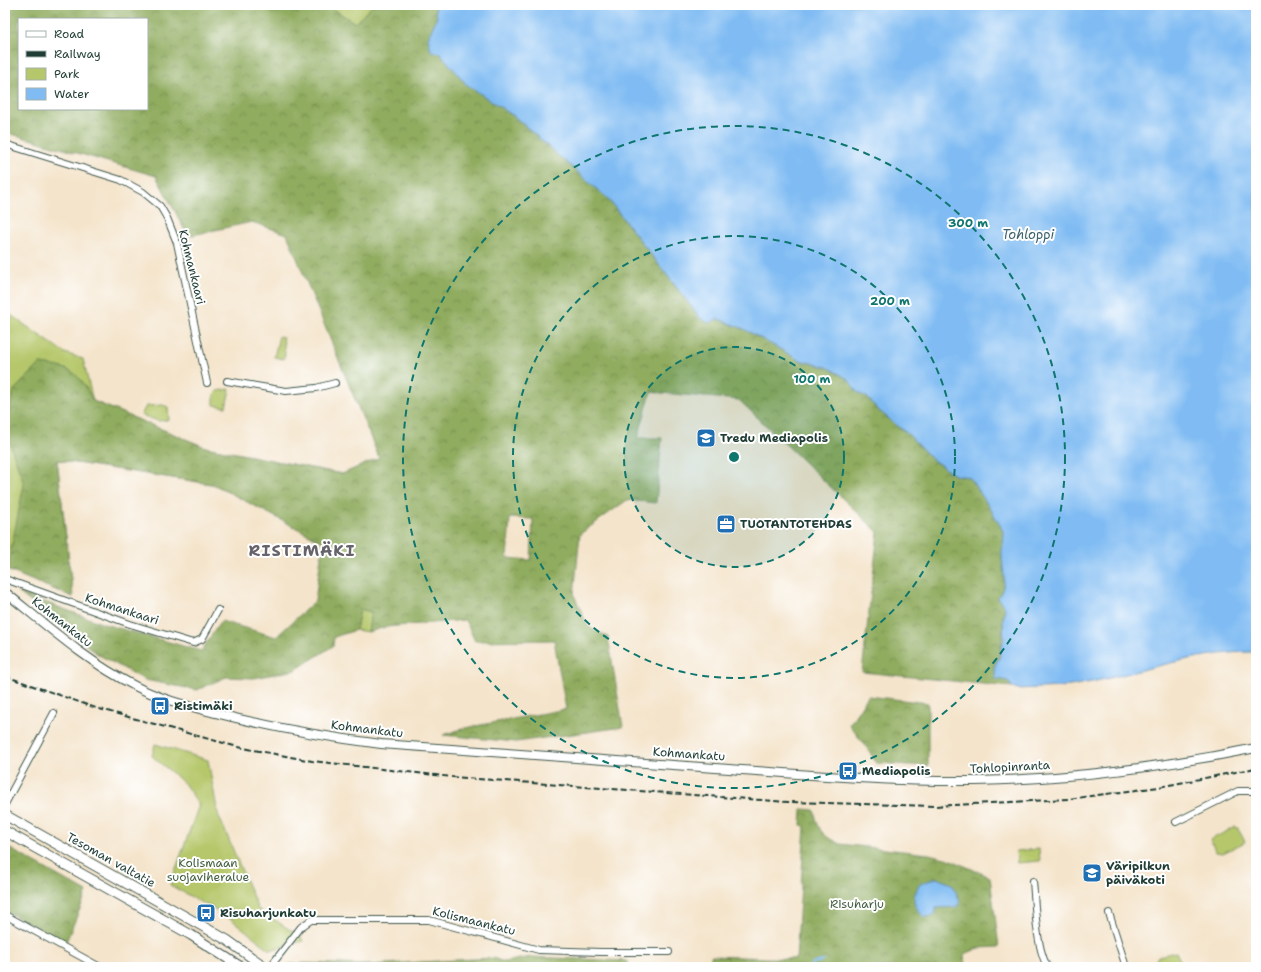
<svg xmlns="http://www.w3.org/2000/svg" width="1261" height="972" font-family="'Shantell Sans',sans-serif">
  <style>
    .green { fill: #b5c76a; stroke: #6a824f }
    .forest { fill: url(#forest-crowns); stroke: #587449; fill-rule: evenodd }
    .water { fill: #80bcf3; stroke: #507c94 }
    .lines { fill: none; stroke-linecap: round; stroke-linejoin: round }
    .stream { stroke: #80bcf3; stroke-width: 2 }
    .street-casing { stroke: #3f564b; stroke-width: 8 }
    .secondary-casing { stroke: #3f564b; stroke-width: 10 }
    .primary-casing { stroke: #3f564b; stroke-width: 11 }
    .street { stroke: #fff; stroke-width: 6 }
    .secondary { stroke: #fff; stroke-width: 8 }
    .primary { stroke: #fff; stroke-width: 9 }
    .rail { stroke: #1f3d34; stroke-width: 2; stroke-dasharray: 6 3; stroke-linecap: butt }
    .ring { fill: none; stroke: #0f766e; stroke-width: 2; stroke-dasharray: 7 5 }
    .labels { text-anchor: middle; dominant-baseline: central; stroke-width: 4; stroke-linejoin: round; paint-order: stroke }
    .street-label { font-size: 12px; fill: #1f3d34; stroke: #fff }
    .poi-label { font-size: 12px; font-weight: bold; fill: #1f3d34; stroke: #fff; text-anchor: start }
    .park-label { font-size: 12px; fill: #446042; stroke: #fff }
    .water-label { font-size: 13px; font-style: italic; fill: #3c636d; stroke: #fff }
    .district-label { font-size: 16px; font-weight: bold; letter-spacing: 1px; fill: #66646a; stroke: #fff }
    .centre { fill: #0f766e; stroke: #fff; stroke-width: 2 }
    .ring-label { font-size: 12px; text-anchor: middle; font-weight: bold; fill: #0f766e; stroke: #fff; stroke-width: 4; stroke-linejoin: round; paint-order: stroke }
  </style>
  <defs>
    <pattern id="forest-crowns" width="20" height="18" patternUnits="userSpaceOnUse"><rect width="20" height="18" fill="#90ac5e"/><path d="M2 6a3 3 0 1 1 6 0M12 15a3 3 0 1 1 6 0" fill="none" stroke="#758d4e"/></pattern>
  </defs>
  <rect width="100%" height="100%" fill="#fff"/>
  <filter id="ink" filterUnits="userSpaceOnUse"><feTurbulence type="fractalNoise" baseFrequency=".025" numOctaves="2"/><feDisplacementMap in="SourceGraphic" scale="8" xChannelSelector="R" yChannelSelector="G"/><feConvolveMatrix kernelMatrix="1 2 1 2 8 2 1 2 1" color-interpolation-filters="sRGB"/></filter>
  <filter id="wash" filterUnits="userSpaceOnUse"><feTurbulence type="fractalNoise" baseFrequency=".012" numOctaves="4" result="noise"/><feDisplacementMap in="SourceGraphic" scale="16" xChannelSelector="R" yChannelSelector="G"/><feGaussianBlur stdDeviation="0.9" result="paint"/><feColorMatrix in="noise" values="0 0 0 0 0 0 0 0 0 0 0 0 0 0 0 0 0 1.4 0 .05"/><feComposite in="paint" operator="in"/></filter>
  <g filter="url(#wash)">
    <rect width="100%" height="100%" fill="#f4e4cb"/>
    <!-- green -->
    <g class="green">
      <polygon points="327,5 373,5 355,23"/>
      <polygon points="5,311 65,353 83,359 93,401 205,447 342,474 325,502 57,460 73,597 7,570 5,568"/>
      <polygon points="279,336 283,337 285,355 283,359 274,357"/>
      <polygon points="230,389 226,407 214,405 214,394 217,391"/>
      <polygon points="163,405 168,407 169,420 158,421 141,415 146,406"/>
      <polygon points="360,609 371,611 368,632 356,630"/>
      <polygon points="155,744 208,760 218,814 258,909 301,937 303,941 270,950 231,919 170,885 199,805 184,783 152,756"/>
      <polygon points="1235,827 1238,828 1245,842 1223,853 1216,852 1210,840"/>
      <polygon points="1039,849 1040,861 1017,863 1016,851"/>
      <path d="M 1176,952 L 1180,960 C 1176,966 1163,969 1157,965 L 1156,960 L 1158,956 Z"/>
    </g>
    <!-- forest -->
    <g class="forest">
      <path d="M 5,5 L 327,5 L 355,23 L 373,5 L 435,5 L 437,17 L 428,38 L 466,84 L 515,117 L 608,199 L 701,319 L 718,319 L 744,329 L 799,360 L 827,367 L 848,379 L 858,393 L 868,398 L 877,409 L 910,436 L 933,460 L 955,475 L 969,477 C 976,487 1003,526 1004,535 C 1004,542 1001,550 1002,557 C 1003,575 1008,581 998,598 L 1005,608 C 1001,630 1005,646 994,667 L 1012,687 L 862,672 L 878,532 L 739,400 L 651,392 L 638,438 L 662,438 L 656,503 L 627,500 L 580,534 L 574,595 L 588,627 L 608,637 L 623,727 L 516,742 L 443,735 L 465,728 L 566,709 L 554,640 L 475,641 L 465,620 L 386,627 L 368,632 L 371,612 L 360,609 L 356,630 L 334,637 L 333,646 L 295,670 L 254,678 L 226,677 L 197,690 L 145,680 L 99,655 L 18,592 L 104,624 L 201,651 L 221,621 L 276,637 L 315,601 L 323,542 L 213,484 L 57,460 L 73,597 L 7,570 L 24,484 L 5,430 L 14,390 L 40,364 C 73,368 78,371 93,401 L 205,447 L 342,474 L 379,458 L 287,234 L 252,222 L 188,236 L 156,176 L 5,132 ZM 19,19 L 147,19 L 147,109 L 19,109 ZM 510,518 L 533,519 L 531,560 L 507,558 Z"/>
      <polygon points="868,696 928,703 928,766 876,763 868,749 849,725"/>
      <path d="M 802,809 L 814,810 C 819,831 821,835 840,844 L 929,854 L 949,859 L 990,877 L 999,947 L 979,948 L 965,954 L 966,967 L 711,967 L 711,956 L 796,959 L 805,826 L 801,825 ZM 920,884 L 945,907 L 936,908 Z"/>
      <polygon points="5,846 87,892 66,942 5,911"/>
      <polygon points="531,957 628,961 628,967 290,967 289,964 304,963 367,965 493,958 504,962"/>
    </g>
    <!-- water -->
    <g class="water">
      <path d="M 435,5 L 1256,5 L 1256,652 C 1193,651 1132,676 1070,686 C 1053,688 1035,688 1018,689 L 1012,687 L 1008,681 L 996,679 L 994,667 L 1000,656 L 1004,637 L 1003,621 L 1005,608 L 998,598 C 1008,581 1003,575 1002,557 C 1001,550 1004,542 1004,535 C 1003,526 976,487 969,477 L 955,475 L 933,460 L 910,436 L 877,409 L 868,398 L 858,393 L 848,379 L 827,367 L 799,360 L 744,329 L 718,319 L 709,323 L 701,319 L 608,199 L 515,117 L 466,84 L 440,53 L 431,51 L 428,38 L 437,17 Z"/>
      <path d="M 936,878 L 952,884 L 960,901 L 957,907 L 936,908 L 933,916 L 924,917 C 912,904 911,899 920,884 Z"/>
    </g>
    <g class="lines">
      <!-- stream -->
      <polyline class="stream" points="809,967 814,963 823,961"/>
    </g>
  </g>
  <g filter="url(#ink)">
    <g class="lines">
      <defs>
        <g id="street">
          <polyline points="5,144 121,180 143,192 160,206 167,218 177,243 207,383"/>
          <polyline points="227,381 286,391 316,388 335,383"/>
          <polyline points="5,579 130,624 193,643 202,639 218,610"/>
          <polyline points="5,804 54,713"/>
          <polyline points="1176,822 1238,791 1256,791"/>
          <path d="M 1033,881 C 1035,902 1036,951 1048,967"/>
          <polyline points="1109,913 1126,967"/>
          <polyline points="5,915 100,967"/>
          <polyline points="270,967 301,927 311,920 429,920 539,950 601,952 669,952"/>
        </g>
        <path id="secondary" d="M 5,592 C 46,625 87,662 135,686 C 160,699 188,706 215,713 C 270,727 325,737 381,744 C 497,752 613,761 729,769 C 812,775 893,782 976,781 C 1070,779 1164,767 1256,748"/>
        <g id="primary">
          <polyline points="5,815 227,940 265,967"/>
          <polyline points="5,831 191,935 241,967"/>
        </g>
      </defs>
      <!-- street casing -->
      <use href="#street" class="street-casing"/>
      <!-- secondary casing -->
      <use href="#secondary" class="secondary-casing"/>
      <!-- primary casing -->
      <use href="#primary" class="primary-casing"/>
      <!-- street -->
      <use href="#street" class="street"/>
      <!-- secondary -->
      <use href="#secondary" class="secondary"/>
      <!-- primary -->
      <use href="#primary" class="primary"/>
      <!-- rail -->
      <polyline class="rail" points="5,676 96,708 238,747 312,761 452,777 788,802 934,806 1068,799 1159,787 1256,768"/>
    </g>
  </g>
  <!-- distance rings -->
  <circle cx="734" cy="457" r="110" fill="#0f766e" fill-opacity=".12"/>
  <g class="ring">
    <circle cx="734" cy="457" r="110"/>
    <circle cx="734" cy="457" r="221"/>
    <circle cx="734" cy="457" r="331"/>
  </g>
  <!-- icons -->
  <defs>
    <symbol id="school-square" viewBox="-11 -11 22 22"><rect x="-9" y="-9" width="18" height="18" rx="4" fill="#1f6fb2" stroke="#fff"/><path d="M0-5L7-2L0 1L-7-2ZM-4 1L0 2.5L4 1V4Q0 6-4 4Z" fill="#fff"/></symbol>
    <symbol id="office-square" viewBox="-11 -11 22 22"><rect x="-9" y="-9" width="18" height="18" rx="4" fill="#1f6fb2" stroke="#fff"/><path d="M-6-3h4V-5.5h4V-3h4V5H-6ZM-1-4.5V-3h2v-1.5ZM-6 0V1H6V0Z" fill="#fff"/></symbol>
    <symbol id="bus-square" viewBox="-11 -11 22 22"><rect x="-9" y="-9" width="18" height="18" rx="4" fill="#1f6fb2" stroke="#fff"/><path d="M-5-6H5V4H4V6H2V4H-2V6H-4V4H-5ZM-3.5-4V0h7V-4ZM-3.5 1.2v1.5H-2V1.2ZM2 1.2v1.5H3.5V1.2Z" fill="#fff"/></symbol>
  </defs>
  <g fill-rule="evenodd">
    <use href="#school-square" x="695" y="427" width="22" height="22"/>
    <use href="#office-square" x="715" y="513" width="22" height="22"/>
    <use href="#bus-square" x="149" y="695" width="22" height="22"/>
    <use href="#bus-square" x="837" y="760" width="22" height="22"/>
    <use href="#school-square" x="1081" y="862" width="22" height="22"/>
    <use href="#bus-square" x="195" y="902" width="22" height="22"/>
  </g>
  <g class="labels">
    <!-- street labels -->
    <g class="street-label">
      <text transform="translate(192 267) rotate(76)">Kohmankaari</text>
      <text transform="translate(122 609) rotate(18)">Kohmankaari</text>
      <text transform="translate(62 622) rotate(38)">Kohmankatu</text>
      <text transform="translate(367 729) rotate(7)">Kohmankatu</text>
      <text transform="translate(689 754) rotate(4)">Kohmankatu</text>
      <text transform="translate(1010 767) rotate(-3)">Tohlopinranta</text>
      <text transform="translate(111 860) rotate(29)">Tesoman valtatie</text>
      <text transform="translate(474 921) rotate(14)">Kolismaankatu</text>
    </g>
    <!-- poi labels -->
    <g class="poi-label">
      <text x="720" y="438">Tredu Mediapolis</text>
      <text x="740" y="524">TUOTANTOTEHDAS</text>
      <text x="174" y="706">Ristimäki</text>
      <text x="862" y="771">Mediapolis</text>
      <text x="1106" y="866">Väripilkun<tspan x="1106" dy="14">päiväkoti</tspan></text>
      <text x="220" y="913">Risuharjunkatu</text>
    </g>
    <!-- park labels -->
    <g class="park-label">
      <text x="208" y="863">Kolismaan<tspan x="208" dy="14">suojaviheralue</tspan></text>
      <text x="857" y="904">Risuharju</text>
    </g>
    <!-- water labels -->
    <g class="water-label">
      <text x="1028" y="234">Tohloppi</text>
    </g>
    <!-- district labels -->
    <g class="district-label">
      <text x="302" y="550">RISTIMÄKI</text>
    </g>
  </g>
  <circle cx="734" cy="457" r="6" class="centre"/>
  <g class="ring-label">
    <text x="968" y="227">300 m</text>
    <text x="890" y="305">200 m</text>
    <text x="812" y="383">100 m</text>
  </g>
  <!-- margin -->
  <rect width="1261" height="972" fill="none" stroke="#fff" stroke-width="20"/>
  <!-- legend -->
  <rect x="18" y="18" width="130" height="92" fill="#ffffff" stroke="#a5b1ae"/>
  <rect x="26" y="31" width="20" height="6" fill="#ffffff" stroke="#a5b1ae"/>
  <text x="54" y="38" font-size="12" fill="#1f3d34">Road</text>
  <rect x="26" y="51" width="20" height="6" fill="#1f3d34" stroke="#a5b1ae"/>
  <text x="54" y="58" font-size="12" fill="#1f3d34">Railway</text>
  <rect x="26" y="68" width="20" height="12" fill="#b5c76a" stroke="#a5b1ae"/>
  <text x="54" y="78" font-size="12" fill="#1f3d34">Park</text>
  <rect x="26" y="88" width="20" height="12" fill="#80bcf3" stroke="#a5b1ae"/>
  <text x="54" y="98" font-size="12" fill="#1f3d34">Water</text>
</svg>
